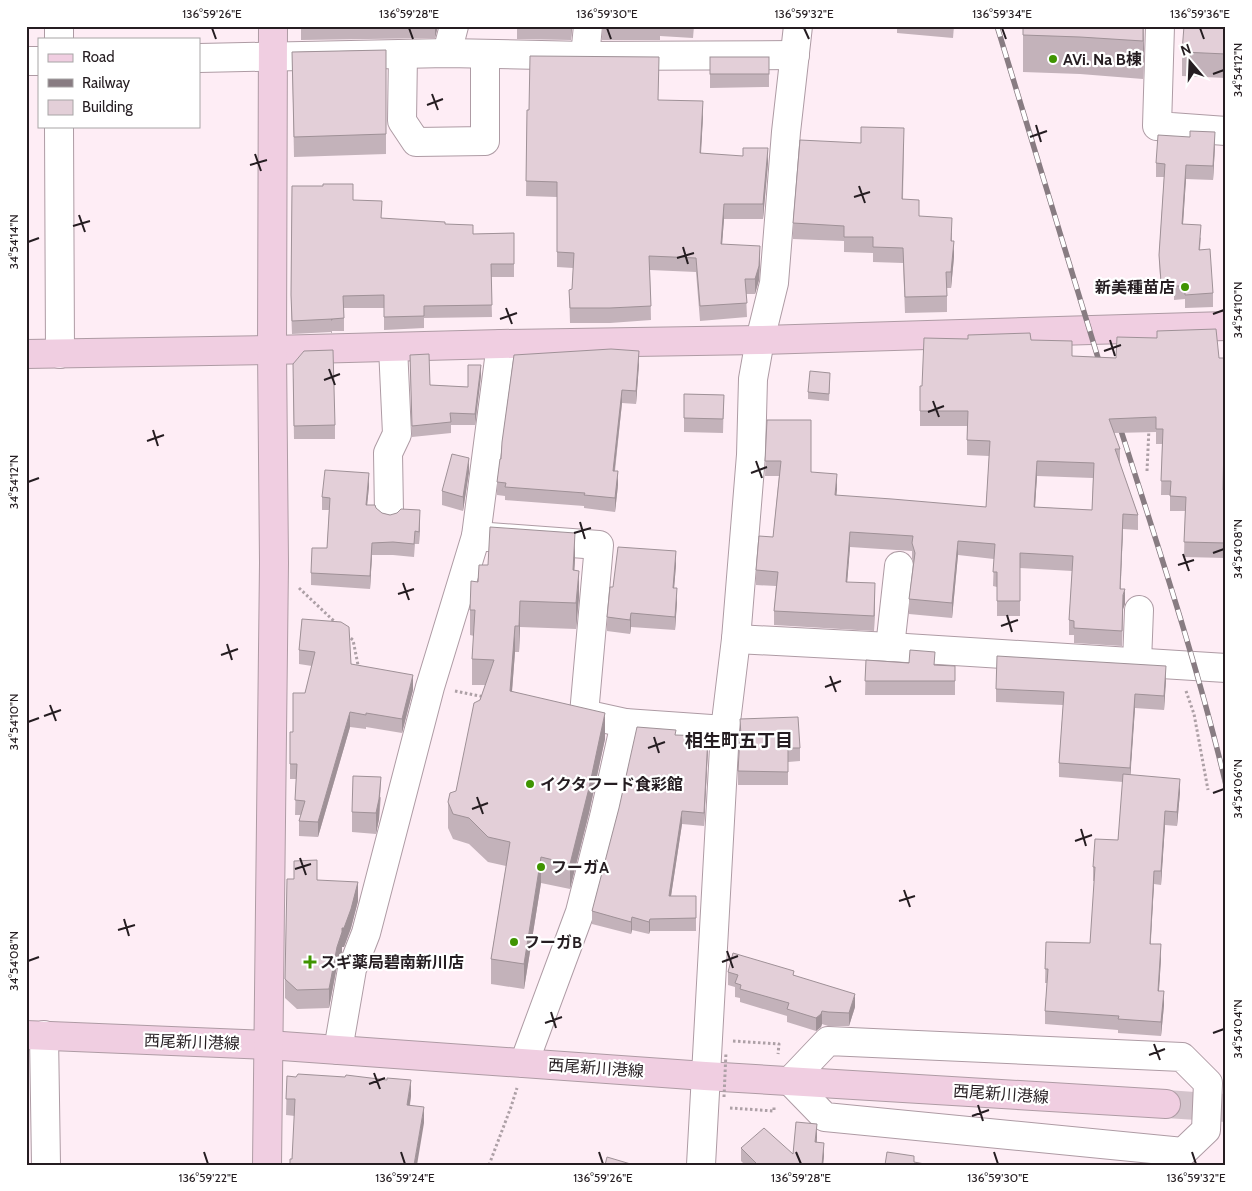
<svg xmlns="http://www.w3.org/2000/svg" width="1252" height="1191" font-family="Cabin,'Noto Sans JP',sans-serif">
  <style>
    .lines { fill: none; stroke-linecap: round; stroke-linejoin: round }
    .secondary-tunnel { stroke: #d3c3cb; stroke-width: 28; stroke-dasharray: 28 14; stroke-linecap: butt }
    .street-casing { stroke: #ae9ba4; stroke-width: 30 }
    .secondary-casing { stroke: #ae9ba4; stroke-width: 30 }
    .path { stroke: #ada0a6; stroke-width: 3; stroke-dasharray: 2.5 2.5; stroke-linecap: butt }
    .street { stroke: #fff; stroke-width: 28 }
    .secondary { stroke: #f0cee1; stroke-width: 28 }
    .rail-casing { stroke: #887c82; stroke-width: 5.5 }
    .rail { stroke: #fff; stroke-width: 4; stroke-dasharray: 11; stroke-linecap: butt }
    .path-bridge { stroke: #ada0a6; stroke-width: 3; stroke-dasharray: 2.5 2.5; stroke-linecap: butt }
    .wall { fill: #c3b2ba; fill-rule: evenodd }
    .shaded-wall { fill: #9f9197 }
    .building { fill: #e3cfd8; stroke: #9f9197; fill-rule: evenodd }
    .ticks { fill: none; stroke: #251d21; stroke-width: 2 }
    .poi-dot { fill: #3f9401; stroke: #fff; stroke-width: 2 }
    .labels { text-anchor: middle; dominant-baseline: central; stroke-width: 4.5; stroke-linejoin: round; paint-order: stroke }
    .poi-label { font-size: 16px; font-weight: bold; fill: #251d21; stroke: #fff; text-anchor: start }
    .street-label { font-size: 16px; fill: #251d21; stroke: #fff }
    .neighbourhood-label { font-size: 18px; font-weight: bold; fill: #251d21; stroke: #fff }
    .neatline { fill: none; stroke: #251d21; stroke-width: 2 }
    .ticks-label { font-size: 12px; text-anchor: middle; fill: #251d21 }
  </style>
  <rect width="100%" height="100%" fill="#feedf5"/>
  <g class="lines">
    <!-- secondary-tunnel -->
    <polyline class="secondary-tunnel" points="1166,1104 1226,1108"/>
    <defs>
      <g id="street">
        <polyline points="1160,26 1157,126 1226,131"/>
        <polyline points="59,39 59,26"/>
        <polyline points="447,53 454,26"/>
        <polyline points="403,54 402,121 416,142 485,141 485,54"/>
        <polyline points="585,56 588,26"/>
        <polyline points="199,58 447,53 585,56 795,55"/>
        <polyline points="26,61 39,61"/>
        <polyline points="59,126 60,354"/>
        <polyline points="389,512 388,453 397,434 393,347"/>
        <polyline points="476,536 501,344"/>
        <polyline points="736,639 890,647 1226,668"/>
        <polyline points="890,647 899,566"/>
        <polyline points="1137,662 1139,610"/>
        <polyline points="44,1035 46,1165"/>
        <polygon points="828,1041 1182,1057 1208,1083 1206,1130 1183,1152 825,1117 790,1081"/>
        <polyline points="338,1050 352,969 366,933 430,687 476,536 599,545 584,714 625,723 725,730"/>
        <polyline points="524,1063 580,912 604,817 625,723"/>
        <polyline points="701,1165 725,730 736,639 751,455 753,379 760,340 774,283 786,132 798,26"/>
      </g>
      <g id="secondary">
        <polyline points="26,354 272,350 501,344 760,340 1226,326"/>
        <polyline points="26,1035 268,1045 705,1076 1166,1104"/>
        <polyline points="267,1165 274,563 272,350 273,26"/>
      </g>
    </defs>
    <!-- street casing -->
    <use href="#street" class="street-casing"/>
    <!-- secondary casing -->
    <use href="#secondary" class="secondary-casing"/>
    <!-- path -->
    <g class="path">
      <polyline points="1147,471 1149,428"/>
      <polyline points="299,588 336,623"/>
      <polyline points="347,635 353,640 358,665 360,667"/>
      <polyline points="455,691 485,697"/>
      <polyline points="1186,691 1194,714 1208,790"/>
      <polyline points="733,1041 779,1044 778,1054"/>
      <polyline points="730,1108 774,1111 774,1105"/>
      <polyline points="489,1165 511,1107 517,1088"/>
    </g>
    <!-- street -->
    <use href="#street" class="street"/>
    <!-- secondary -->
    <use href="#secondary" class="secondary"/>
    <defs>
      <g id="rail">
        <polyline points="997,26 1102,371"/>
        <path d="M 1118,421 C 1156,541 1197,662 1226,785"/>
      </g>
    </defs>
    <!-- rail casing -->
    <use href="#rail" class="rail-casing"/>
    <!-- rail -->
    <use href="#rail" class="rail"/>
    <!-- path-bridge -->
    <polyline class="path-bridge" points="724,1097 726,1052"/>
  </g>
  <!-- wall -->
  <g class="wall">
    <polygon points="301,26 438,26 435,38 301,40"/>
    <polygon points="517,26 572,26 571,40 517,39"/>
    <polygon points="602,26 694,26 693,38 660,36 660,40 602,40"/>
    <polygon points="897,26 954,26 953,38 897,33"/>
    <polygon points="1144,26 1143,79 1080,74 1023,72 1023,35"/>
    <polygon points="1226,26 1226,78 1182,76 1182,52"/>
    <polygon points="386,50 386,154 294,157 292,52"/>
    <polygon points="710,57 769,57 769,87 710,88"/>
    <polygon points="658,100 703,116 701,154 768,163 763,219 724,219 722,244 760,261 759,280 755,294 746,294 747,317 700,321 696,272 650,270 651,320 610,323 570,323 569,290 572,289 573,268 557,267 557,197 526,196 527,110"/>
    <polygon points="861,143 904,144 903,199 919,216 952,233 952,241 954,257 951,288 947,288 947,312 905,313 903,263 873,262 873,253 844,252 844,241 793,239 793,223"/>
    <polygon points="1215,146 1213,180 1186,179 1183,224 1201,238 1200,249 1213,293 1213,307 1185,308 1185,299 1174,300 1174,295 1161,296 1159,255 1164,177 1156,177 1156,163"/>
    <polygon points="292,186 323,186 353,200 382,218 445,224 473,234 514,233 514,277 491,277 492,317 424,318 424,328 384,330 384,308 344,308 344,331 332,331 332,333 331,333 331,332 292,334 291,307"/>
    <path d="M 968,339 L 1031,340 L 1072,356 L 1116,358 L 1226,358 L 1226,455 L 1224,455 L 1224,490 L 1226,490 L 1226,558 L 1184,557 L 1185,511 L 1170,511 L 1170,495 L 1161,495 L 1162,444 L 1156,444 L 1156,432 L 1114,433 L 1120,449 L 1120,464 L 1138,515 L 1138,530 L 1123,529 L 1120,589 L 1125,604 L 1123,609 L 1122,646 L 1074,643 L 1074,635 L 1069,635 L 1069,620 L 1072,571 L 1020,568 L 1020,616 L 997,616 L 997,587 L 993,586 L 994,559 L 958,555 L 952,618 L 909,614 L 909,599 L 913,563 L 912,558 L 912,551 L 850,547 L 847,582 L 875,598 L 874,631 L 774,625 L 774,611 L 776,586 L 756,585 L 756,570 L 773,537 L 779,476 L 765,476 L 767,420 L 811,472 L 837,489 L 836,496 L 986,507 L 989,456 L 967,455 L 967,426 L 920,426 L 920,386 L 922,386 ZM 1037,476 L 1093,478 L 1092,510 L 1035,507 Z"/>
    <polygon points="410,355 430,385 468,387 481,376 475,425 451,425 451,433 412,437"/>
    <polygon points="639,364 636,404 622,403 615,471 618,485 615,512 584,508 584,506 505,500 505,496 497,495 497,482 501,459"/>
    <polygon points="293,378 335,425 335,439 294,439"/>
    <polygon points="830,380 829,401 808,399 808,392"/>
    <polygon points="684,394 724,395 723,433 684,432"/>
    <polygon points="469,472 463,511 442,505 442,491"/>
    <polygon points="369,486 367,505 376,508 382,513 420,522 419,544 415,544 414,557 393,555 372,555 370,589 311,585 311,573 327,548 329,510 322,510 322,497"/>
    <polygon points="575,559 574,571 579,597 576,629 520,627 519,652 515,652 512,691 605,739 589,813 570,889 541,883 524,989 491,984 491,959 506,866 488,862 469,844 453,839 448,828 448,802 456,791 480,700 485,685 472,685 472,659 474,636 470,635 470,610 478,582 488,565"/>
    <polygon points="676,565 674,588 677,602 675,630 631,627 630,634 607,631 607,617 613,587"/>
    <polygon points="302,619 351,664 413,690 402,733 366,727 366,729 350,727 318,837 299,836 299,821 301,815 295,815 296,779 290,779 290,764 293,732 305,693 312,666 299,664 299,650"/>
    <polygon points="866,660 955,666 955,695 865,695"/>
    <polygon points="1166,680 1164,710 1135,708 1130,775 1180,792 1177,826 1165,825 1161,885 1154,884 1150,944 1161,958 1159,991 1164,1005 1161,1036 1118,1033 1118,1030 1045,1024 1045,1011 1047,983 1045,983 1046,942 1090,943 1095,881 1093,881 1093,867 1118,840 1123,782 1059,777 1059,763 1063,705 996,702 996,689"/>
    <polygon points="740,719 800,748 800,761 788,762 788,785 738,785 738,771 741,736"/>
    <polygon points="676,735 708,749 704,826 682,824 671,896 696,896 696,931 650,931 649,934 632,930 631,934 592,924 592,911"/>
    <polygon points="381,797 379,819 376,834 352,832 352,812"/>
    <polygon points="317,880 358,901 351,928 344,947 342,947 342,952 337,966 329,1008 297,1009 285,998 285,979"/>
    <polygon points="728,972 794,975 855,1007 849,1026 828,1026 822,1024 821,1027 816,1031 787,1022 787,1016 740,1002 740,998 735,997 735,987 728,985"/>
    <polygon points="287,1076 411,1096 410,1105 424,1123 292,1159 295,1116 286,1115"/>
    <polygon points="817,1138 817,1142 824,1156 823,1165 745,1165 741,1161 741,1148 793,1154"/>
  </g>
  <!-- shaded-wall -->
  <g class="shaded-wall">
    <polygon points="435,26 438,26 435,38"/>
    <polygon points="571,26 572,26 571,40"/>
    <polygon points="1143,26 1144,49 1143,79"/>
    <polygon points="703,101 703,116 700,168 700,153"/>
    <polygon points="1215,132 1215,146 1213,180 1213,166"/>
    <polygon points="768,148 768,163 763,219 763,204"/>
    <polygon points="1186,165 1186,179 1182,238 1182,224"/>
    <polygon points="724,204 724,219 721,258 721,244"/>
    <polygon points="954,241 954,257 951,288 951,272"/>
    <polygon points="760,246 760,261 759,280 755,294 755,279"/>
    <polygon points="639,351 639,364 636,404 636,391"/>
    <polygon points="481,365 481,376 475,425 475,414"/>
    <polygon points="622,390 622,403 613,484 613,471"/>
    <polygon points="469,458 469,472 463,511 463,497"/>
    <polygon points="1037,461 1037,476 1034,522 1034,507"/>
    <polygon points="618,471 618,485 615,512 615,498"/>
    <polygon points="369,473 369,486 366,517 366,505"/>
    <polygon points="837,474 837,489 835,510 835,495"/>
    <polygon points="420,510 420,522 419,544 419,532"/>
    <polygon points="1123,514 1123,529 1120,604 1120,589"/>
    <polygon points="850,532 850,547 846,597 846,582"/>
    <polygon points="575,533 575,559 573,596 573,570"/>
    <polygon points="958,541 958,555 952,618 952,603"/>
    <polygon points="372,543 372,555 370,589 370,576"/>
    <polygon points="676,551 676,565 673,601 673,588"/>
    <polygon points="579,571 579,597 576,629 576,603"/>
    <polygon points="875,583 875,598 874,631 874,616"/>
    <polygon points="677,588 677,602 675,630 675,617"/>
    <polygon points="1125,589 1125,604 1123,609 1122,646 1123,595"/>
    <polygon points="520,601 520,627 519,652 519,626"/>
    <polygon points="631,613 631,627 630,634 630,620"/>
    <polygon points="515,626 515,652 510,716 510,691"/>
    <polygon points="1166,666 1166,680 1164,710 1164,696"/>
    <polygon points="413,675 413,690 402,733 402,719"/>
    <polygon points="1135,694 1135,708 1130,782 1130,768"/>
    <polygon points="350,712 350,727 318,837 318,822"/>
    <polygon points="605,713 605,739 589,813 570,889 570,864"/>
    <polygon points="708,736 708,749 704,826 704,813"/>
    <polygon points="381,777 379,819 376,834 376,813"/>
    <polygon points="1180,779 1180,792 1177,826 1177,812"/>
    <polygon points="682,811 682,824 669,909 669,896"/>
    <polygon points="1165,811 1165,825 1161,885 1161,871"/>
    <polygon points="541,857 541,883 524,989 524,964"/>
    <polygon points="1154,871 1154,884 1150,957 1150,944"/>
    <polygon points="358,882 358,901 351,928 344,947 342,947 342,952 337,966 329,1008 329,989 337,947 342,928"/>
    <polygon points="632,917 632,930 631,934 631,922"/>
    <polygon points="650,919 650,931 649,934 649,922"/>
    <polygon points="1161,944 1161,958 1158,1005 1158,991"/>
    <polygon points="1164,991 1164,1005 1161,1036 1161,1022"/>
    <polygon points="855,994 855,1007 849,1026 849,1013"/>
    <polygon points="822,1011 822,1024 821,1027 816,1031 816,1018"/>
    <polygon points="411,1080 411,1096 407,1121 407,1105"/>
    <polygon points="424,1107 424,1123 417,1165 414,1165"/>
    <polygon points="817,1124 817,1138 815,1155 815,1142"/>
    <polygon points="824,1143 824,1156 823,1165 822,1165"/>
  </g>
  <!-- building -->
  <g class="building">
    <polygon points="602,26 660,26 602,27"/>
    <polygon points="1023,26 1143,26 1143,41 1080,37 1023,35"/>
    <polygon points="1184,26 1226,26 1226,54 1182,52"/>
    <polygon points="386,50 386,134 294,137 292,52"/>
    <polygon points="530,56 659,57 658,100 703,101 700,153 743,156 743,148 768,148 763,204 724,204 721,244 760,246 759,266 755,279 745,279 747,303 700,306 696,258 649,256 651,306 610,308 570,308 569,290 572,289 574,253 557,252 557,182 526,181 527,110 529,110"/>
    <rect x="710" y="57" width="59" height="17"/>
    <polygon points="861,127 904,128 902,199 919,200 919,216 952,218 951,241 954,241 951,272 946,272 947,296 905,297 903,248 873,247 873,237 844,237 844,226 793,223 800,140 861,143"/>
    <polygon points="1190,131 1215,132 1213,166 1186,165 1182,224 1201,225 1199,250 1210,249 1213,293 1185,295 1185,286 1174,286 1174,282 1161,282 1159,255 1165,164 1156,163 1158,135 1190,137"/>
    <polygon points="323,184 353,184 353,200 382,201 381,218 445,222 445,224 473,225 473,234 514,233 514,264 491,264 492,305 424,306 424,316 384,317 384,295 343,296 344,318 332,319 332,320 331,320 332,319 292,321 291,295 292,186 323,186"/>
    <path d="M 1216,329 L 1219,358 L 1226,358 L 1226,440 L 1224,440 L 1223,490 L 1226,490 L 1226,543 L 1184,542 L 1186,497 L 1170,496 L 1171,481 L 1161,481 L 1163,429 L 1156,429 L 1156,417 L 1109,419 L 1120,449 L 1115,449 L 1138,515 L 1123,514 L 1120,589 L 1125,589 L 1123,595 L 1122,631 L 1074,628 L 1074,621 L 1069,620 L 1073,556 L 1020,553 L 1020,601 L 997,601 L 997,572 L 993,572 L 995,544 L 958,541 L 952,603 L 909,599 L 915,553 L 912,543 L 913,536 L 850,532 L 846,582 L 875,583 L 874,616 L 774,611 L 778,572 L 756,570 L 759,536 L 773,537 L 781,461 L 765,461 L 767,420 L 811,420 L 811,472 L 837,474 L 835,495 L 892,499 L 986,507 L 990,441 L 967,440 L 968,411 L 920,411 L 920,386 L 922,386 L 924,338 L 968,339 L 968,335 L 1030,333 L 1031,340 L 1072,341 L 1072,356 L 1116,358 L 1117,337 L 1157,338 L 1157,331 ZM 1037,461 L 1094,463 L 1092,510 L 1034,507 Z"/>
    <polygon points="611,349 639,351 636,391 622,390 613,471 618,471 615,498 584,495 585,493 505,487 506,483 497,482 500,459 501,459 502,442 514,355"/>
    <polygon points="333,350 335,425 294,426 293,364 304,351"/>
    <polygon points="429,354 430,385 468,387 468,365 481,365 475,414 450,413 451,422 412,426 410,355"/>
    <polygon points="810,371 830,373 829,394 808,392"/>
    <polygon points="684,394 724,395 723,419 684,418"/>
    <polygon points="452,454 469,458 463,497 442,491"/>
    <polygon points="325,470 369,473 366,505 375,505 376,508 382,513 390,515 397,513 401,509 420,510 419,532 415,531 414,544 393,542 372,543 370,576 311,573 312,548 327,548 330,498 322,497"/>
    <polygon points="490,527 575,533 573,570 579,571 576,603 520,601 519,626 515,626 510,691 605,713 589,788 570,864 541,857 524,964 491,959 510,842 488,837 469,818 453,814 448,802 450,793 456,791 474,703 480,700 494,660 472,659 475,610 470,610 471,581 478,582 479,565 488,565"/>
    <polygon points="618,547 676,551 673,588 677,588 675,617 631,613 630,620 607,617 610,587 613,587"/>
    <polygon points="302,619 341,622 349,627 351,664 413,675 402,719 366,713 366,715 350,712 318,822 299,821 305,801 295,800 297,764 290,764 290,732 293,732 293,693 305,693 315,652 299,650"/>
    <polygon points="910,650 935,652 934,665 955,666 955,681 865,681 866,660 909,663"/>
    <polygon points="997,656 1166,666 1164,696 1135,694 1130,768 1059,763 1064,692 996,689"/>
    <polygon points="798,717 800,748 788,748 788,772 738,771 740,736 741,736 740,719"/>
    <polygon points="637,727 676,730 675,735 708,736 704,813 682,811 669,896 696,896 696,918 650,919 649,922 632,917 631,922 592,911 619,808"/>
    <polygon points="1123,774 1180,779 1177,812 1165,811 1161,871 1154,871 1150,944 1161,944 1158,991 1164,991 1161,1022 1118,1019 1119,1016 1045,1011 1048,969 1045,969 1046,942 1090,943 1095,867 1093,867 1095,839 1118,840"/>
    <polygon points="353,776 381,777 379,799 376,813 352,812"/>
    <polygon points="317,860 317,880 358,882 351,909 344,928 342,928 342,932 337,947 329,989 297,990 285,979 287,879 294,879 294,861"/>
    <polygon points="733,953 794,971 793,975 855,994 849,1013 828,1012 822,1011 821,1014 816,1018 787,1009 789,1003 740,989 741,985 735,983 738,975 728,972"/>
    <polygon points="298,1074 345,1077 346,1075 387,1080 387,1078 411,1080 407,1105 424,1107 414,1165 290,1165 290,1159 292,1159 295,1099 286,1099 287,1076 296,1077"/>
    <polygon points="796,1122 817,1124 815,1142 824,1143 822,1165 758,1165 741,1148 764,1128 793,1154"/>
    <polygon points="887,1152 914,1156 914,1162 930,1165 885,1165"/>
    <polygon points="607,1157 634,1165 605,1165"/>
  </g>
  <!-- ticks -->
  <path class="ticks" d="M 212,28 L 216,39M 409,28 L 413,39M 607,28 L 611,39M 804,28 L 809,39M 1002,28 L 1006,39M 1200,28 L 1204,39M 1213,74 L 1224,70M 432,94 L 438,110M 427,105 L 443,99M 1036,125 L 1041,142M 1030,137 L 1047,131M 255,154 L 261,171M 250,165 L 267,160M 859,186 L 865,203M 854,197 L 870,192M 79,215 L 85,232M 73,226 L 90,221M 28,242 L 39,238M 683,247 L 688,264M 677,258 L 694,253M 506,308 L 512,324M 1213,314 L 1224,310M 500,319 L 517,313M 1110,340 L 1115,356M 1104,351 L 1121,345M 329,369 L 335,385M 324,380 L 340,374M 933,401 L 939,417M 928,412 L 944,406M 153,430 L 158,446M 147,441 L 164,435M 756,461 L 762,478M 751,473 L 767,467M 28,482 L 39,478M 580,522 L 585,539M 574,533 L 591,528M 1213,553 L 1224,549M 1183,554 L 1189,571M 1178,565 L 1194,560M 403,583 L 409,600M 398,594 L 414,589M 1007,615 L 1012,632M 1001,626 L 1018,620M 227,644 L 232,660M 221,655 L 238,649M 830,676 L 836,692M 825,687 L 841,681M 50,705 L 56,721M 44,716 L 61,710M 28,722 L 39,718M 654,737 L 659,753M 648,748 L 665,742M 1213,793 L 1224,789M 477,797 L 483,814M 472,809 L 488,803M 1081,829 L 1086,846M 1075,841 L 1092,835M 300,858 L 306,875M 295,869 L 311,864M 904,890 L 910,907M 899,901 L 915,896M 124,919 L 129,936M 118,930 L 135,925M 727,951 L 733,968M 28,961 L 39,957M 722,962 L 738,956M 551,1012 L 556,1028M 545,1023 L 562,1017M 1213,1033 L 1224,1029M 1154,1044 L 1160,1060M 1149,1055 L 1165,1049M 374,1073 L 380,1089M 369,1084 L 385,1078M 978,1105 L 983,1121M 972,1116 L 989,1110M 204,1152 L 208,1164M 401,1152 L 405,1164M 599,1152 L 603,1164M 796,1152 L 801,1164M 994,1152 L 998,1164M 1192,1152 L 1196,1164"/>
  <!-- markers -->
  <g class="poi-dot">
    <circle cx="1053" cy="59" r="5"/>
    <circle cx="1185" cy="287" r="5"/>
    <circle cx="530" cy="784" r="5"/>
    <circle cx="541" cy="867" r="5"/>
    <circle cx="514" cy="942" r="5"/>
    <path d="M307.5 954.5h5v5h5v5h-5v5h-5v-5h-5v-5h5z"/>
  </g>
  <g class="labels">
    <!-- poi labels -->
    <g class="poi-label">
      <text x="1063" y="59">AVi. Na B棟</text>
      <text x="1175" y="287" text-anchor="end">新美種苗店</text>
      <text x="540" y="784">イクタフード食彩館</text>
      <text x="551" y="867">フーガA</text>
      <text x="524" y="942">フーガB</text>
      <text x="320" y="962">スギ薬局碧南新川店</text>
    </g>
    <!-- street labels -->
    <g class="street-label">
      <text transform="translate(192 1042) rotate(2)">西尾新川港線</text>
      <text transform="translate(596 1068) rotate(4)">西尾新川港線</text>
      <text transform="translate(1001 1094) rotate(4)">西尾新川港線</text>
    </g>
    <!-- neighbourhood labels -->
    <g class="neighbourhood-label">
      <text x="739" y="741">相生町五丁目</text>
    </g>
  </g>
  <!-- border -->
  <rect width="1252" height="1191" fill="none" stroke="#ffffff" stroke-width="55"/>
  <!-- legend -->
  <rect x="38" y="38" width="162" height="90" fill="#ffffff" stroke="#a8a5a6"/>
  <rect x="48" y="54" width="25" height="8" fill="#f0cee1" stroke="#a8a5a6"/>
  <text x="82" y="62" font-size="15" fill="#251d21">Road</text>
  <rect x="48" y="79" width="25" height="8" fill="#887c82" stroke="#a8a5a6"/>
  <text x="82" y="88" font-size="15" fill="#251d21">Railway</text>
  <rect x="48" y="100" width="25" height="15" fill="#e3cfd8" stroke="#a8a5a6"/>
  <text x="82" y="112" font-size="15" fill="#251d21">Building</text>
  <!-- north arrow -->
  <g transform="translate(1190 62) rotate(341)" stroke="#ffffff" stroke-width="4" paint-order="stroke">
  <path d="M0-4L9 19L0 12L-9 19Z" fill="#251d21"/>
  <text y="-8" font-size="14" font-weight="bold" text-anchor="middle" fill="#251d21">N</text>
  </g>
  <rect x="28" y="28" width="1196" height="1136" class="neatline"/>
  <g class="ticks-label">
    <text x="212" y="18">136°59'26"E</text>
    <text x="409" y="18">136°59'28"E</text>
    <text x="607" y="18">136°59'30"E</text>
    <text x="804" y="18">136°59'32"E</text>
    <text x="1002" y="18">136°59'34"E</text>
    <text x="1200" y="18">136°59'36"E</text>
    <text transform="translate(1238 70) rotate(-90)" y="4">34°54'12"N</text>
    <text transform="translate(14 242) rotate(-90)" y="4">34°54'14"N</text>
    <text transform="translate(1238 310) rotate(-90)" y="4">34°54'10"N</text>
    <text transform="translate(14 482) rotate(-90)" y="4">34°54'12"N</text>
    <text transform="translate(1238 549) rotate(-90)" y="4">34°54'08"N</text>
    <text transform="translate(14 722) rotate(-90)" y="4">34°54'10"N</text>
    <text transform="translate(1238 789) rotate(-90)" y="4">34°54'06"N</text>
    <text transform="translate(14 961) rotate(-90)" y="4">34°54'08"N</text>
    <text transform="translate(1238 1029) rotate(-90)" y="4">34°54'04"N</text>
    <text x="208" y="1182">136°59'22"E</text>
    <text x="405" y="1182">136°59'24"E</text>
    <text x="603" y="1182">136°59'26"E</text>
    <text x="801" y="1182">136°59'28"E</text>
    <text x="998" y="1182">136°59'30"E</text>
    <text x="1196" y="1182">136°59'32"E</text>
  </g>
</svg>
